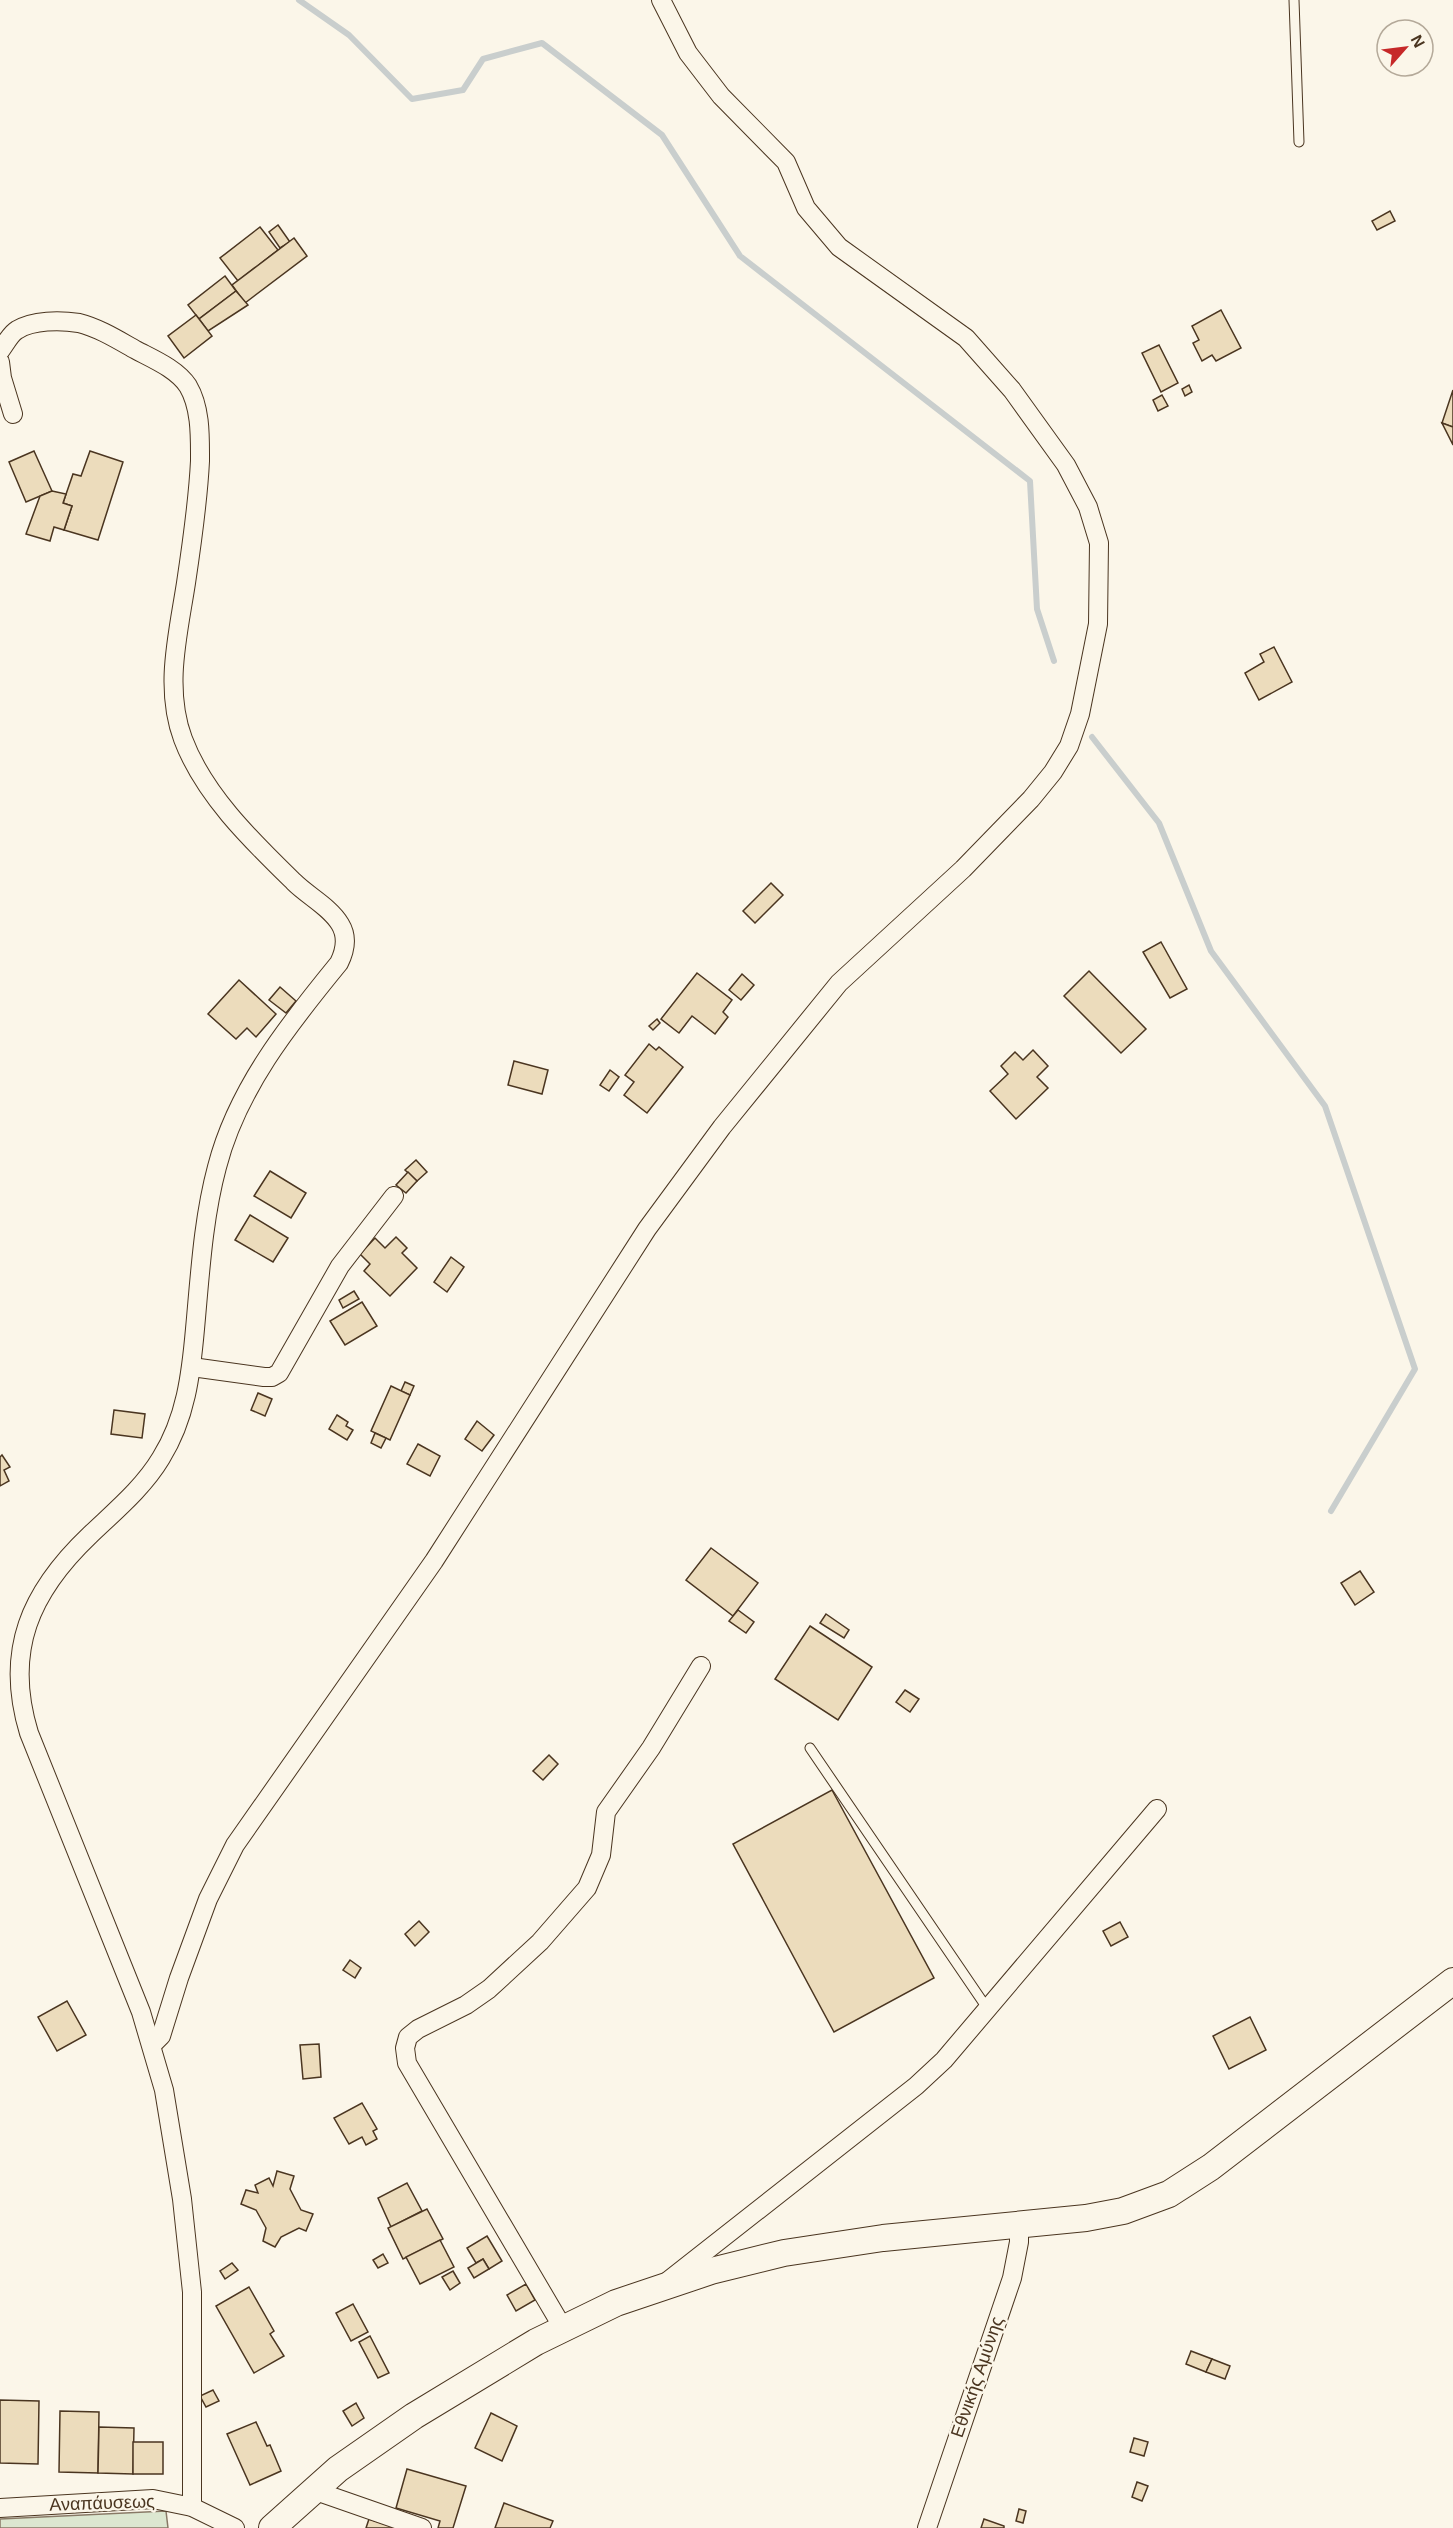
<svg xmlns="http://www.w3.org/2000/svg" width="1453" height="2528" font-family="Arial,sans-serif">
  <style>
    .green { fill: #dce7d0; stroke: #887966; stroke-width: 1.5 }
    .lines { fill: none; stroke-linecap: round; stroke-linejoin: round }
    .stream { stroke: #c9cecd; stroke-width: 6 }
    .building { fill: #ecdcbc; stroke: #4a3520; stroke-width: 1.5 }
    .lane-casing { stroke: #4a3520; stroke-width: 11 }
    .street-casing { stroke: #4a3520; stroke-width: 20 }
    .secondary-casing { stroke: #4a3520; stroke-width: 28 }
    .lane { stroke: #fbf6e9; stroke-width: 9 }
    .street { stroke: #fbf6e9; stroke-width: 18 }
    .secondary { stroke: #fbf6e9; stroke-width: 26 }
    .labels { text-anchor: middle; dominant-baseline: central; stroke-width: 4.5; stroke-linejoin: round; paint-order: stroke }
    .street-label { font-size: 18px; fill: #4a3520; stroke: #fbf6e9 }
  </style>
  <rect width="100%" height="100%" fill="#fbf6e9"/>
  <!-- green -->
  <polygon class="green" points="166,2511 168,2528 0,2528 0,2519"/>
  <g class="lines">
    <!-- stream -->
    <g class="stream">
      <polyline points="299,0 349,35 412,99 463,90 483,59 542,43 662,135 740,256 1030,481 1037,609 1054,661"/>
      <polyline points="1092,737 1159,823 1211,951 1325,1106 1415,1369 1331,1511"/>
    </g>
  </g>
  <!-- building -->
  <g class="building">
    <polygon points="1390,211 1395,221 1377,230 1372,221"/>
    <polygon points="278,225 290,242 280,248 269,232"/>
    <polygon points="260,227 278,250 238,281 220,258"/>
    <polygon points="294,238 307,256 245,303 232,285"/>
    <polygon points="225,276 236,291 199,319 188,305"/>
    <polygon points="236,291 248,305 208,331 199,319"/>
    <polygon points="1221,310 1241,348 1216,361 1212,355 1202,361 1193,343 1199,340 1192,326"/>
    <polygon points="196,315 212,336 184,358 168,336"/>
    <polygon points="1159,345 1178,383 1161,392 1142,353"/>
    <polygon points="1189,385 1192,392 1185,396 1182,389"/>
    <polygon points="1453,390 1453,427 1442,423"/>
    <polygon points="1162,395 1168,406 1158,411 1153,400"/>
    <polygon points="1442,423 1453,427 1453,445"/>
    <polygon points="34,451 52,491 26,502 9,462"/>
    <polygon points="90,451 123,462 98,540 64,530 72,506 63,503 73,474 81,476"/>
    <polygon points="52,491 66,494 63,503 72,506 64,530 54,527 50,541 26,534 40,496"/>
    <polygon points="1274,647 1292,682 1259,700 1245,673 1264,662 1260,654"/>
    <polygon points="771,883 783,895 755,923 743,911"/>
    <polygon points="1161,942 1187,989 1170,998 1143,952"/>
    <polygon points="1089,971 1146,1029 1121,1053 1064,996"/>
    <polygon points="697,973 732,1000 723,1012 728,1017 715,1034 692,1016 679,1033 661,1019"/>
    <polygon points="742,974 754,985 741,1000 729,990"/>
    <polygon points="239,980 276,1014 256,1037 247,1028 236,1039 208,1014"/>
    <polygon points="280,987 296,1001 286,1013 269,1000"/>
    <polygon points="657,1019 660,1023 653,1030 649,1026"/>
    <polygon points="649,1044 656,1050 659,1047 683,1067 647,1113 624,1095 634,1082 625,1075"/>
    <polygon points="1033,1050 1048,1066 1037,1077 1048,1088 1016,1119 990,1091 1008,1074 1001,1066 1015,1052 1023,1060"/>
    <polygon points="514,1061 548,1070 542,1094 508,1085"/>
    <polygon points="610,1070 619,1077 609,1091 600,1085"/>
    <polygon points="416,1160 427,1172 417,1181 405,1170"/>
    <polygon points="270,1171 306,1193 291,1218 254,1196"/>
    <polygon points="408,1172 417,1181 406,1193 396,1185"/>
    <polygon points="250,1215 288,1238 273,1262 235,1240"/>
    <polygon points="396,1237 407,1248 402,1253 417,1268 390,1296 364,1271 370,1264 360,1254 375,1238 385,1248"/>
    <polygon points="451,1257 464,1267 447,1292 434,1282"/>
    <polygon points="354,1291 359,1299 343,1308 339,1300"/>
    <polygon points="362,1302 377,1326 345,1345 330,1321"/>
    <polygon points="405,1382 414,1386 410,1395 401,1391"/>
    <polygon points="391,1386 410,1395 390,1440 371,1431"/>
    <polygon points="258,1393 272,1399 265,1416 251,1410"/>
    <polygon points="114,1410 145,1414 142,1438 111,1434"/>
    <polygon points="337,1415 348,1422 346,1426 353,1430 347,1440 329,1429"/>
    <polygon points="477,1421 494,1435 482,1451 465,1439"/>
    <polygon points="375,1433 386,1438 381,1448 371,1443"/>
    <polygon points="418,1444 440,1456 430,1476 407,1464"/>
    <polygon points="2,1455 10,1467 4,1470 9,1481 0,1486 0,1457"/>
    <polygon points="711,1548 758,1583 733,1616 686,1580"/>
    <polygon points="1360,1571 1374,1592 1355,1605 1341,1583"/>
    <polygon points="738,1610 754,1622 746,1633 729,1621"/>
    <polygon points="826,1614 849,1630 844,1638 820,1623"/>
    <polygon points="810,1626 872,1667 838,1720 775,1679"/>
    <polygon points="905,1690 919,1699 910,1712 896,1702"/>
    <polygon points="549,1755 558,1764 543,1780 533,1771"/>
    <polygon points="832,1790 934,1978 834,2032 733,1844"/>
    <polygon points="419,1921 429,1932 415,1946 405,1934"/>
    <polygon points="1120,1922 1128,1937 1111,1946 1103,1931"/>
    <polygon points="350,1960 361,1968 355,1978 343,1970"/>
    <polygon points="67,2001 86,2035 57,2051 38,2017"/>
    <polygon points="1250,2017 1266,2050 1229,2069 1213,2036"/>
    <polygon points="319,2044 321,2077 303,2079 300,2045"/>
    <polygon points="362,2103 377,2129 373,2131 377,2139 366,2145 362,2137 349,2144 334,2118"/>
    <polygon points="277,2171 294,2176 290,2189 301,2210 313,2214 306,2231 299,2228 281,2237 275,2247 263,2241 266,2228 256,2210 241,2204 246,2190 258,2193 255,2185 269,2178 273,2186"/>
    <polygon points="407,2183 422,2211 391,2227 378,2198"/>
    <polygon points="427,2209 443,2239 403,2259 388,2228"/>
    <polygon points="487,2236 502,2261 489,2269 483,2259 476,2263 467,2248"/>
    <polygon points="440,2240 454,2267 420,2284 406,2257"/>
    <polygon points="383,2254 388,2263 378,2268 373,2260"/>
    <polygon points="483,2259 489,2269 474,2278 468,2268"/>
    <polygon points="232,2263 238,2270 225,2279 220,2271"/>
    <polygon points="453,2271 460,2283 450,2290 442,2277"/>
    <polygon points="526,2284 535,2300 516,2311 507,2295"/>
    <polygon points="249,2287 274,2331 270,2334 284,2356 254,2373 216,2306"/>
    <polygon points="353,2304 368,2332 351,2341 336,2313"/>
    <polygon points="370,2336 389,2373 378,2378 359,2342"/>
    <polygon points="1191,2351 1212,2359 1206,2372 1186,2364"/>
    <polygon points="1212,2359 1230,2366 1225,2379 1206,2372"/>
    <polygon points="213,2390 219,2401 206,2407 200,2396"/>
    <polygon points="0,2400 39,2401 38,2464 0,2463"/>
    <polygon points="356,2403 364,2418 352,2426 343,2411"/>
    <polygon points="60,2411 99,2412 98,2473 59,2472"/>
    <polygon points="491,2413 517,2426 502,2461 475,2448"/>
    <polygon points="256,2422 267,2446 270,2445 281,2471 250,2485 227,2434"/>
    <polygon points="99,2427 134,2428 133,2474 98,2473"/>
    <polygon points="1134,2438 1148,2442 1144,2456 1130,2452"/>
    <rect x="133" y="2442" width="30" height="32"/>
    <polygon points="407,2469 466,2486 453,2528 438,2528 440,2521 396,2508"/>
    <polygon points="1137,2482 1148,2486 1142,2501 1132,2497"/>
    <polygon points="504,2503 553,2521 550,2528 495,2528"/>
    <polygon points="1019,2509 1026,2511 1023,2523 1016,2521"/>
    <polygon points="369,2519 397,2528 366,2528"/>
    <polygon points="984,2519 1004,2526 1004,2528 981,2528"/>
  </g>
  <g class="lines">
    <defs>
      <g id="lane">
        <polyline points="1294,0 1299,142"/>
        <polyline points="810,1748 987,2008"/>
      </g>
      <g id="street">
        <path d="M 0,351 C 5,345 10,334 17,330 C 33,320 60,320 79,323 C 99,328 118,340 136,350 C 153,359 177,369 188,386 C 201,408 200,437 200,461 C 198,502 192,543 186,583 C 178,635 164,688 183,739 C 204,795 252,841 294,882 C 308,896 330,907 340,924 C 348,937 345,951 339,963 C 289,1024 237,1089 217,1167 C 203,1219 200,1275 195,1329 C 191,1374 186,1418 161,1458 C 143,1488 115,1511 90,1535 C 30,1592 4,1651 29,1733 L 141,2012 L 164,2090 L 182,2199 L 192,2292 L 192,2507"/>
        <polyline points="0,362 2,378 13,414"/>
        <polyline points="192,1367 264,1377 272,1377 279,1373 340,1266 394,1196"/>
        <polyline points="152,2045 161,2036 179,1978 208,1899 235,1845 434,1561 647,1229 722,1127 839,983 963,869 1031,799 1053,772 1069,746 1080,714 1098,624 1099,543 1088,507 1066,465 1012,390 966,338 839,247 806,208 786,162 721,96 688,53 661,0"/>
        <polyline points="669,2280 916,2086 944,2060 1157,1809"/>
        <polyline points="563,2328 407,2063 405,2048 408,2037 418,2029 466,2005 489,1989 540,1942 587,1888 601,1855 606,1812 651,1748 701,1666"/>
        <polyline points="313,2490 422,2528"/>
        <polyline points="0,2508 153,2499 192,2507 235,2528"/>
        <polyline points="927,2528 1012,2278 1019,2242 1019,2225"/>
      </g>
      <polyline id="secondary" points="272,2528 338,2469 414,2416 536,2342 616,2303 711,2271 784,2253 883,2238 1086,2218 1123,2211 1169,2194 1211,2167 1453,1981"/>
    </defs>
    <!-- lane casing -->
    <use href="#lane" class="lane-casing"/>
    <!-- street casing -->
    <use href="#street" class="street-casing"/>
    <!-- secondary casing -->
    <use href="#secondary" class="secondary-casing"/>
    <!-- lane -->
    <use href="#lane" class="lane"/>
    <!-- street -->
    <use href="#street" class="street"/>
    <!-- secondary -->
    <use href="#secondary" class="secondary"/>
  </g>
  <g class="labels">
    <!-- street labels -->
    <g class="street-label">
      <text transform="translate(977 2377) rotate(-71)">Εθνικής Αμύνης</text>
      <text transform="translate(102 2503) rotate(-2)">Αναπάυσεως</text>
    </g>
  </g>
  <!-- north arrow -->
  <g transform="translate(1405 48) rotate(62)"><circle r="28" fill="#fbf6e9" stroke="#b4a999" stroke-width="1.5"/>
  <path d="M0-4.5L10 22L0 15L-10 22Z" fill="#c62828"/>
  <text y="-9" font-size="16" font-weight="bold" text-anchor="middle" fill="#4a3520">N</text>
  </g>
</svg>
